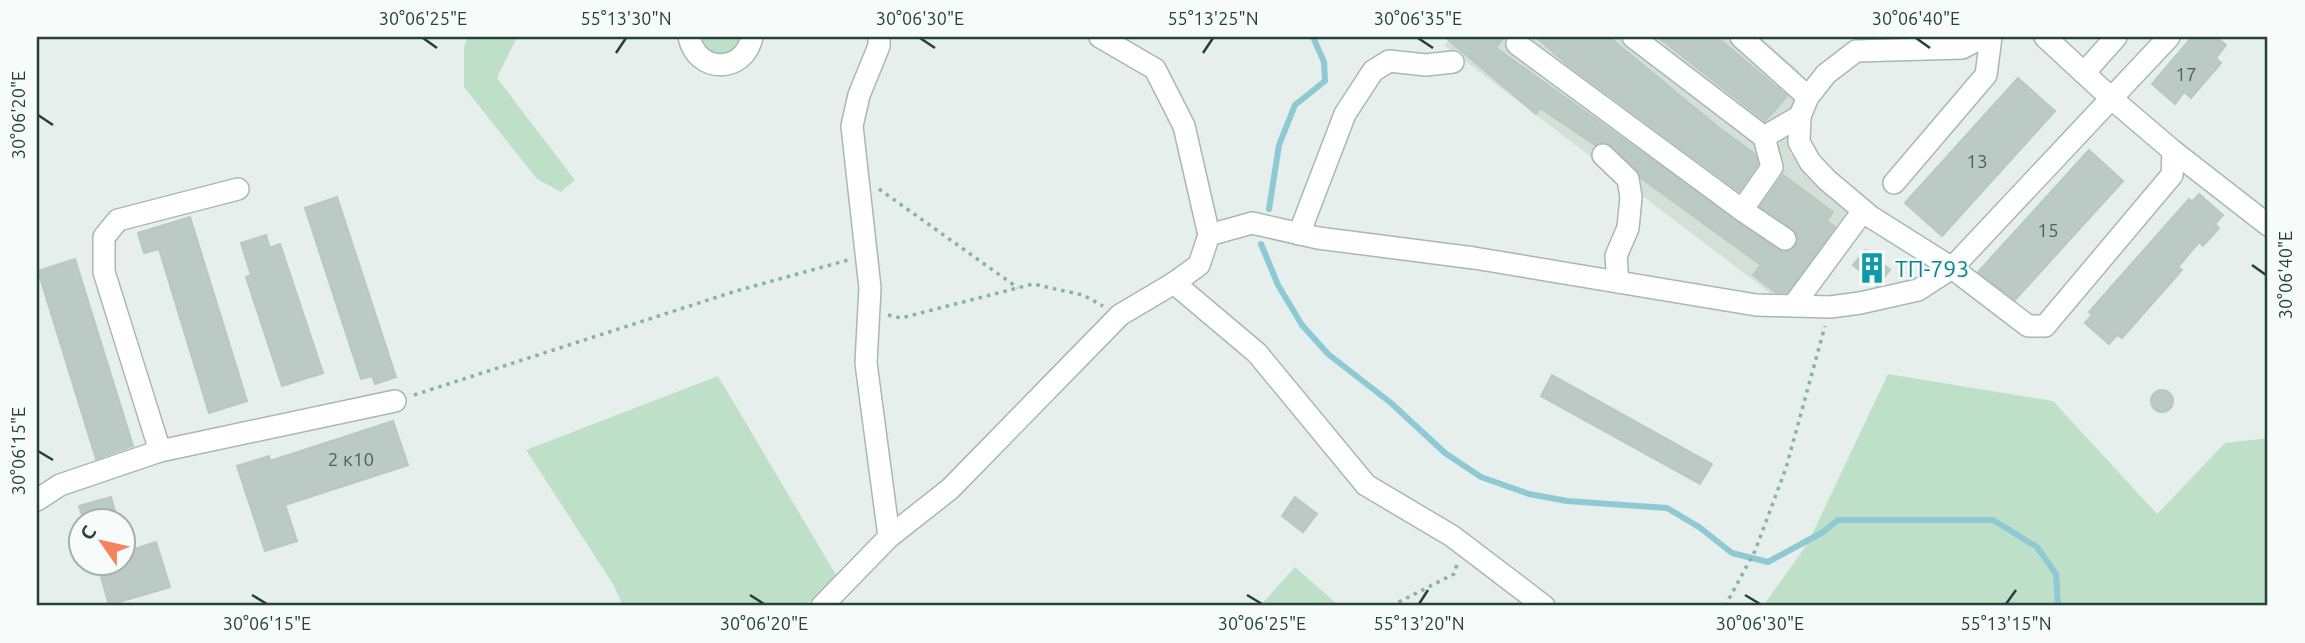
<svg xmlns="http://www.w3.org/2000/svg" width="2305" height="643" font-family="Ubuntu,sans-serif">
  <style>
    .built { fill: #d4dfda }
    .green { fill: #bfe0c8 }
    .lines { fill: none; stroke-linecap: round; stroke-linejoin: round }
    .stream { stroke: #8ec9d4; stroke-width: 6 }
    .building { fill: #bbcac4; stroke: #b8c9c2; stroke-width: 2 }
    .minor-casing { stroke: #a8b8b2; stroke-width: 24 }
    .path { stroke: #86b3a5; stroke-width: 3.5; stroke-dasharray: 3.5 5; stroke-linecap: butt }
    .minor { stroke: #fff; stroke-width: 21 }
    .ticks { fill: none; stroke: #24423a; stroke-width: 2.5 }
    .labels { text-anchor: middle; dominant-baseline: central; stroke-width: 5; stroke-linejoin: round; paint-order: stroke }
    .number-label { font-size: 19px; fill: #4a645c }
    .culture-label { font-size: 23px; fill: #0d838f; stroke: #f7fbf9; text-anchor: start }
    .neatline { fill: none; stroke: #24423a; stroke-width: 2.5 }
    .ticks-label { font-size: 18px; text-anchor: middle; fill: #24423a }
  </style>
  <rect width="100%" height="100%" fill="#e6efeb"/>
  <!-- built -->
  <polygon class="built" points="1453,37 1760,37 1799,71 1790,153 1855,217 1786,305 1444,45"/>
  <!-- green -->
  <g class="green">
    <polygon points="468,37 517,37 497,78 575,180 561,192 537,179 464,87 464,47"/>
    <path d="M 699,37 L 742,37 C 738,52 716,64 704,48 C 702,45 701,41 699,37 Z"/>
    <polygon points="1888,374 2053,401 2157,514 2225,443 2268,438 2268,606 1763,606 1808,543"/>
    <polygon points="718,376 839,580 803,606 623,606 613,584 526,450"/>
    <polygon points="1295,567 1339,606 1260,606"/>
  </g>
  <g class="lines">
    <!-- stream -->
    <g class="stream">
      <polyline points="1269,209 1279,145 1295,105 1325,81 1324,62 1313,37"/>
      <polyline points="1261,244 1278,285 1302,325 1328,354 1391,403 1445,453 1481,477 1529,494 1567,501 1667,508 1699,527 1732,553 1768,562 1823,532 1838,520 1993,520 2037,547 2056,574 2058,606"/>
    </g>
  </g>
  <!-- building -->
  <g class="building">
    <polygon points="1445,37 1504,37 1496,48 1778,250 1785,252 1791,250 1796,246 1797,234 1792,228 1760,207 1783,175 1833,212 1827,221 1835,227 1787,293 1775,292 1753,275 1761,265 1641,178 1637,170 1612,146 1605,142 1595,145 1592,143 1540,108 1536,114"/>
    <polygon points="1536,37 1609,37 1718,127 1755,154 1758,164 1739,191 1567,64"/>
    <polygon points="1658,37 1717,37 1787,96 1765,121"/>
    <polygon points="2192,37 2216,37 2226,45 2216,58 2221,63 2191,98 2184,92 2175,104 2152,84"/>
    <polygon points="2018,78 2055,111 1942,236 1905,203"/>
    <polygon points="2089,150 2123,181 2015,300 1978,272"/>
    <polygon points="2199,194 2223,215 2215,224 2219,228 2203,246 2199,242 2178,267 2182,270 2122,338 2117,335 2109,344 2085,323 2092,315 2089,312 2189,199 2192,202"/>
    <polygon points="337,197 396,377 375,384 372,376 361,379 305,208"/>
    <polygon points="190,217 247,401 209,413 159,249 144,253 138,233"/>
    <polygon points="266,235 270,248 280,244 323,373 282,386 246,277 251,275 241,243"/>
    <polygon points="1866,250 1890,270 1877,286 1853,265"/>
    <polygon points="75,259 133,446 96,459 38,271"/>
    <polygon points="1552,375 1712,464 1700,484 1541,396"/>
    <circle cx="2162" cy="401" r="11"/>
    <polygon points="393,421 408,465 285,505 297,541 265,551 237,466 269,456 270,461"/>
    <polygon points="111,497 118,521 84,521 79,506"/>
    <polygon points="1295,497 1317,514 1303,532 1282,516"/>
    <polygon points="156,542 170,587 109,605 97,563 122,563 122,553"/>
  </g>
  <g class="lines">
    <defs>
      <g id="minor">
        <path d="M 689,37 C 697,74 744,74 752,37"/>
        <polyline points="879,37 879,46 859,95 852,126 870,288 866,363 889,537"/>
        <polyline points="1100,37 1155,69 1184,126 1209,235 1199,265 1174,283 1257,353 1366,485 1452,536 1544,606"/>
        <polyline points="1633,37 1764,137 1800,116"/>
        <polyline points="1741,37 1808,97"/>
        <polyline points="1983,37 1962,48 1856,51 1826,74 1808,97 1800,116 1799,142 1810,162 1827,180 1871,217 1952,268 2028,326 2045,326 2172,175 2173,151"/>
        <polyline points="2045,37 2111,98 2173,151 2268,225"/>
        <polyline points="1517,44 1742,210 1785,239"/>
        <polyline points="2084,73 2116,37"/>
        <polyline points="1603,155 1628,179 1631,197 1628,228 1616,256 1618,282"/>
        <polyline points="1894,183 1986,75 1991,37"/>
        <polyline points="1742,210 1772,167 1764,137"/>
        <polyline points="1299,234 1345,114 1373,71 1389,61 1426,65 1453,62"/>
        <polyline points="1209,235 1252,223 1318,238 1474,258 1756,305 1830,307 1860,303 1918,290 1952,268 2169,37"/>
        <polyline points="1793,306 1863,211"/>
        <polyline points="160,451 104,272 104,237 118,220 238,189"/>
        <polyline points="37,500 60,485 160,451 395,401"/>
        <polyline points="822,606 889,537 950,489 1120,315 1174,283"/>
      </g>
    </defs>
    <!-- minor casing -->
    <use href="#minor" class="minor-casing"/>
    <!-- path -->
    <g class="path">
      <polyline points="879,189 1018,288"/>
      <polyline points="888,315 901,318 1033,284 1083,295 1103,306"/>
      <polyline points="414,395 736,291 848,260"/>
      <polyline points="1391,606 1454,574 1457,564"/>
      <polyline points="1725,606 1755,551 1786,468 1825,326"/>
    </g>
    <!-- minor -->
    <use href="#minor" class="minor"/>
  </g>
  <!-- ticks -->
  <path class="ticks" d="M 423,38 L 437,48M 920,38 L 935,48M 1418,38 L 1433,48M 1916,38 L 1930,48M 616,53 L 626,38M 1203,53 L 1213,38M 38,115 L 53,125M 2252,265 L 2266,275M 38,451 L 53,460M 252,595 L 267,604M 750,595 L 764,604M 1247,595 L 1262,604M 1745,595 L 1760,604M 1419,604 L 1428,590M 2006,604 L 2016,590"/>
  <!-- icons -->
  <defs>
    <symbol id="building-bare" viewBox="-9 -9 18 18"><path d="M-4-6H4V6H1V3H-1V6H-4ZM-2.5-4.3h1.7v1.8h-1.7ZM.8-4.3h1.7v1.8H.8ZM-2.5-1h1.7V.8h-1.7ZM.8-1h1.7V.8H.8Z" fill="#0f9aa8" stroke="#f7fbf9" stroke-width="2.5" paint-order="stroke"/></symbol>
  </defs>
  <g fill-rule="evenodd">
    <use href="#building-bare" x="1850" y="246" width="44" height="44"/>
  </g>
  <g class="labels">
    <!-- number labels -->
    <g class="number-label">
      <text x="2186" y="74">17</text>
      <text x="1977" y="161">13</text>
      <text x="2048" y="230">15</text>
      <text x="351" y="459">2 к10</text>
    </g>
    <!-- culture labels -->
    <g class="culture-label">
      <text x="1895" y="268">ТП-793</text>
    </g>
  </g>
  <!-- border -->
  <rect width="2305" height="643" fill="none" stroke="#f7fbf9" stroke-width="77"/>
  <!-- north arrow -->
  <g transform="translate(102 542) rotate(304)"><circle r="33" fill="#f7fbf9" stroke="#a3b1ad" stroke-width="2"/>
  <path d="M0-5L12 26L0 18L-12 26Z" fill="#f4845f"/>
  <text y="-10" font-size="19" font-weight="bold" text-anchor="middle" fill="#24423a">С</text>
  </g>
  <rect x="38" y="38" width="2228" height="566" class="neatline"/>
  <g class="ticks-label">
    <text x="423" y="25">30°06'25"E</text>
    <text x="626" y="25">55°13'30"N</text>
    <text x="920" y="25">30°06'30"E</text>
    <text x="1213" y="25">55°13'25"N</text>
    <text x="1418" y="25">30°06'35"E</text>
    <text x="1916" y="25">30°06'40"E</text>
    <text transform="translate(19 115) rotate(-90)" y="6">30°06'20"E</text>
    <text transform="translate(2286 275) rotate(-90)" y="6">30°06'40"E</text>
    <text transform="translate(19 451) rotate(-90)" y="6">30°06'15"E</text>
    <text x="267" y="630">30°06'15"E</text>
    <text x="764" y="630">30°06'20"E</text>
    <text x="1262" y="630">30°06'25"E</text>
    <text x="1419" y="630">55°13'20"N</text>
    <text x="1760" y="630">30°06'30"E</text>
    <text x="2006" y="630">55°13'15"N</text>
  </g>
</svg>
